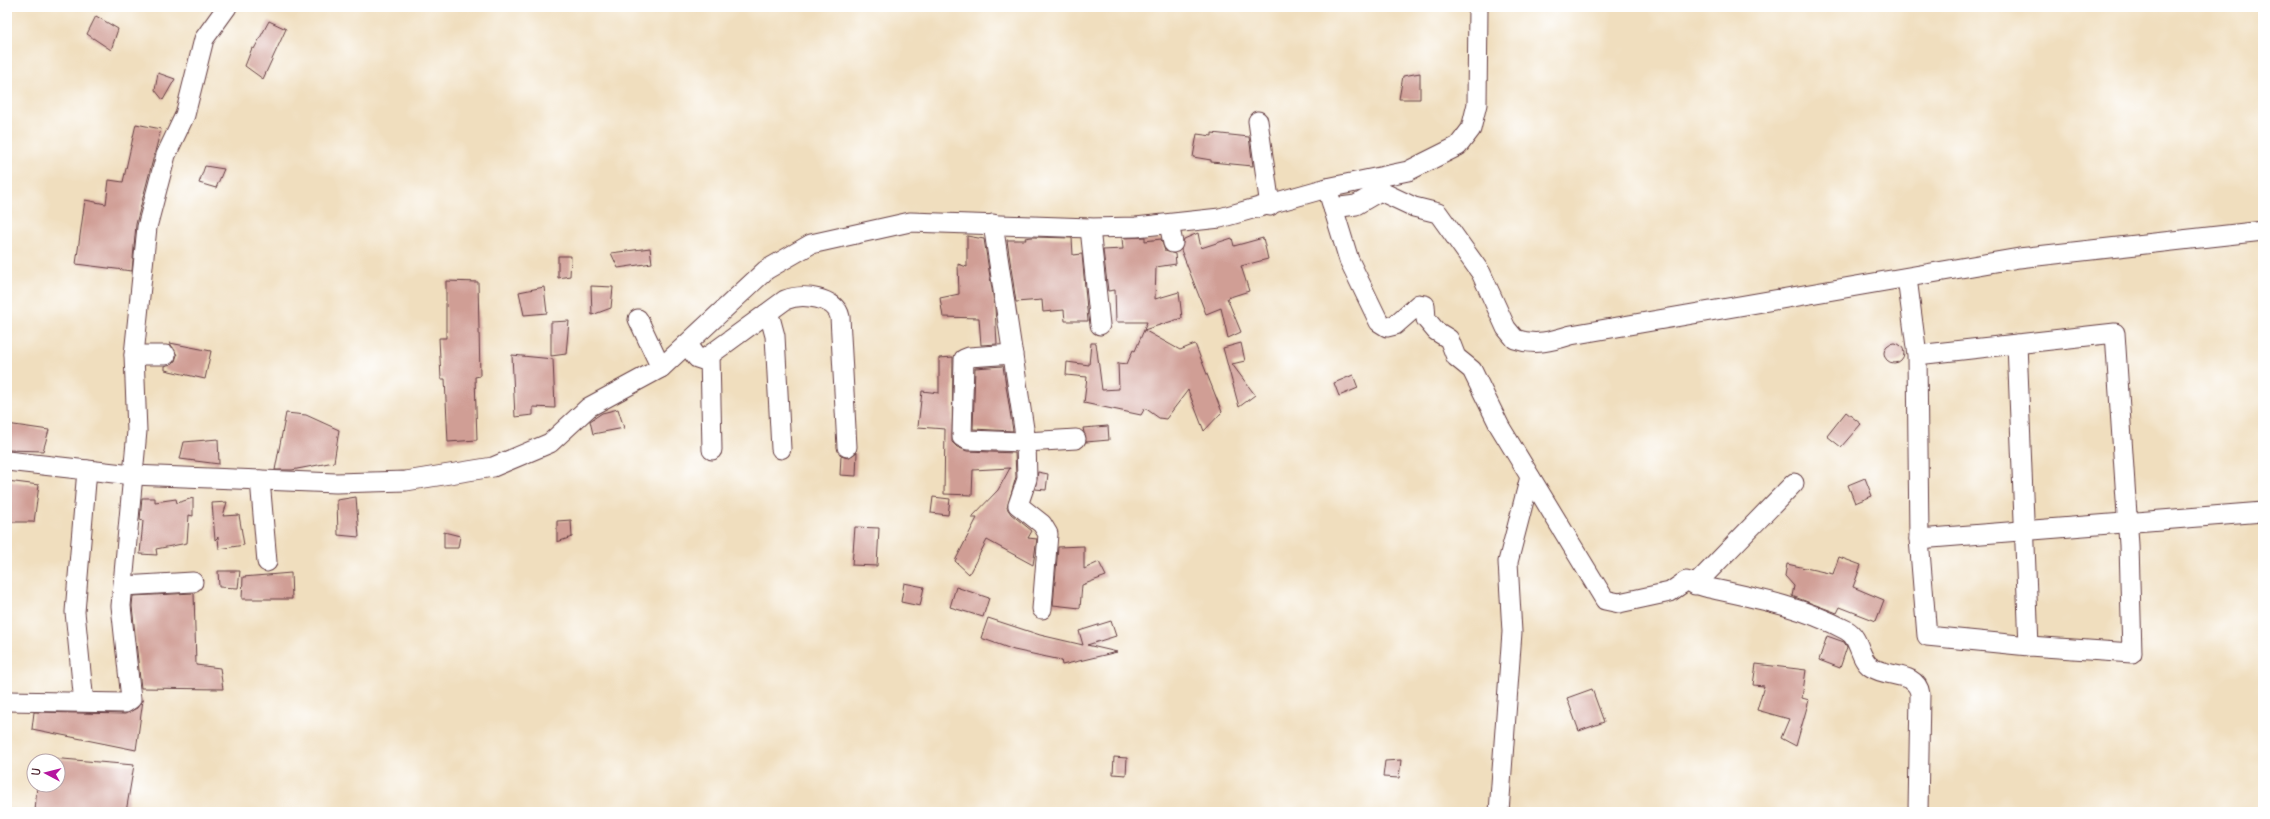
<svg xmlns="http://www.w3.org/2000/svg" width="2270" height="819" font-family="Delius,sans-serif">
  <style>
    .building { fill: #d09e95 }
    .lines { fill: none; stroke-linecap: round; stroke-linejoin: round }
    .minor-casing { stroke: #633c41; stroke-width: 21 }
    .minor { stroke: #fff; stroke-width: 19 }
  </style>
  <rect width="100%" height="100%" fill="#fff"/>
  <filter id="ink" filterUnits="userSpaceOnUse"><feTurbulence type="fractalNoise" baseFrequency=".025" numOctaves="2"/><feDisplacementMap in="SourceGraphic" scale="8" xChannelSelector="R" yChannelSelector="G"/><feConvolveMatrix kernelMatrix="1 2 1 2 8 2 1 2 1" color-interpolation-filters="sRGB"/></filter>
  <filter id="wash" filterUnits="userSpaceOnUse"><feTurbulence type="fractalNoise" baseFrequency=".012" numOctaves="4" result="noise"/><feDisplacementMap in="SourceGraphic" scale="16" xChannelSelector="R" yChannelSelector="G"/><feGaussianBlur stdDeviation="0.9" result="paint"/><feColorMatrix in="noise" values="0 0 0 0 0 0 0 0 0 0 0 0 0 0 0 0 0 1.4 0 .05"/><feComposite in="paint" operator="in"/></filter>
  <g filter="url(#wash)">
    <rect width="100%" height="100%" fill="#f0debe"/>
    <g id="blocks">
      <!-- building -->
      <g class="building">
        <polygon points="96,16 118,29 111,50 87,34"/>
        <polygon points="269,21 286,29 263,79 245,66 252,48 254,49"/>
        <polygon points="158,73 175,79 163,100 155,90"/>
        <polygon points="1420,73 1420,99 1399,99 1403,76"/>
        <polygon points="136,124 161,129 136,224 132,271 76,264 85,200 106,204 109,180 123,182"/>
        <polygon points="1212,133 1249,137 1253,166 1211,162 1211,160 1193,157 1197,134 1212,136"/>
        <polygon points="205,166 224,169 216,188 199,183"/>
        <polygon points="1198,233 1201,248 1232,238 1234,246 1263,238 1268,259 1241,266 1249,291 1227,298 1241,332 1228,338 1221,308 1206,314 1181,250 1184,239"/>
        <polygon points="967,236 984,239 995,308 997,344 981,345 979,318 943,317 940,298 959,294 958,264 967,267"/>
        <polygon points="1032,237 1072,238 1073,255 1082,254 1088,321 1065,321 1064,310 1043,312 1042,300 1016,302 1007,240 1026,240 1025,238"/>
        <polygon points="1145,237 1145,241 1161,239 1165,251 1175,254 1176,264 1156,267 1155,299 1179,292 1182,318 1144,330 1147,322 1116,322 1115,290 1108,291 1103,250 1123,249 1122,238"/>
        <polygon points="650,248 652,263 618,268 611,253"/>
        <polygon points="558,256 571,256 570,276 558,278"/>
        <polygon points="446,281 478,282 480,376 475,377 477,440 448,442 445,379 441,379 439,338 446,338"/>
        <polygon points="591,286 613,287 611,308 592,315"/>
        <polygon points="544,287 547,313 524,315 519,292"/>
        <polygon points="569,321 566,354 551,356 551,322"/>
        <polygon points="1144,330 1180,350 1195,344 1222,412 1204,431 1188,390 1166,419 1159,418 1145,408 1141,415 1084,403 1087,377 1066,375 1067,362 1089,365 1091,343 1096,343 1102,390 1119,389 1118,363 1127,364 1133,350 1135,351"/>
        <polygon points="170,343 211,351 205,379 165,370 165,366 175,361 177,355"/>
        <polygon points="1241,343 1245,361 1232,364 1255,395 1239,407 1223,348"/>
        <circle cx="1894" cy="353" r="10"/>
        <polygon points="512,355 553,359 555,408 533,407 533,415 515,417"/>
        <polygon points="953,357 952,442 957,447 967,451 1015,453 1016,477 1007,508 1011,514 1032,531 1028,538 1037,539 1033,565 987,540 969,574 955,561 977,518 971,518 998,490 1010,468 973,470 972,495 944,494 945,429 918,427 922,391 939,393 939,358"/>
        <polygon points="1003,366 1013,431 973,429 975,368"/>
        <polygon points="1353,375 1358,388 1339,396 1334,383"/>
        <polygon points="618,409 624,428 593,434 590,421 602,413"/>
        <polygon points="1846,412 1861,424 1841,447 1827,436"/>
        <polygon points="286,413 306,415 339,430 334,462 292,470 275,470"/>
        <polygon points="7,424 49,430 43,451 7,450"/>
        <polygon points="1108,426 1109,440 1086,442 1083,428"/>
        <polygon points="218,439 219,464 180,459 184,442"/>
        <polygon points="857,452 856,476 840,475 841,456 848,458"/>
        <polygon points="1038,472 1048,474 1046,490 1035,489"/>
        <polygon points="1865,478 1872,496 1855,503 1848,485"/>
        <polygon points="7,481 39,485 34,522 7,522"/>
        <polygon points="356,497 359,537 338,535 337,500"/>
        <polygon points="933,497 950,499 948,515 931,513"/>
        <polygon points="142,498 155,498 155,502 176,499 177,503 193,498 193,516 189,515 187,543 156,549 157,555 140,554 143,521 140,520"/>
        <polygon points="227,502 223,516 239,515 244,545 219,549 218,537 215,540 212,503"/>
        <polygon points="571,520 572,537 557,542 557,521"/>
        <polygon points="855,527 879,528 877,566 852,565"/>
        <polygon points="444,532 460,536 458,548 444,548"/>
        <polygon points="1084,546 1084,569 1099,562 1106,576 1082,585 1080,608 1053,605 1058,547"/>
        <polygon points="1839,557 1861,565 1853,587 1884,600 1876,621 1840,607 1837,613 1792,596 1794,586 1785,576 1787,564 1833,574"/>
        <polygon points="218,571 240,571 238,588 219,587"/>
        <polygon points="291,573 292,599 242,599 243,577"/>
        <polygon points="904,583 924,587 920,606 901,602"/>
        <polygon points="956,587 989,598 983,617 950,607"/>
        <polygon points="194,593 196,665 220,668 223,689 141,688 132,606 133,596"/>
        <polygon points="988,618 1040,635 1083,645 1079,631 1111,621 1116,636 1087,645 1117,652 1062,665 1061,660 1014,650 981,638"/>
        <polygon points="1827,636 1844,642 1847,647 1840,668 1819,660"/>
        <polygon points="1756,664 1806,670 1802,698 1809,700 1796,746 1781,738 1789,719 1757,710 1764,686 1753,685"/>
        <polygon points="1592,689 1604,722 1579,731 1567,698"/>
        <polygon points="142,700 143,700 136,750 32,729 34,712 125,714 137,708"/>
        <polygon points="39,757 134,765 126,812 35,812 37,785 58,785 58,761 38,761"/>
        <polygon points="1114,757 1127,758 1126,775 1113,774"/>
        <polygon points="1401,760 1399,778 1383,777 1385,761"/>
      </g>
    </g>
  </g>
  <g filter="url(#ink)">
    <use href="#blocks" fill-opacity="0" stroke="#633c41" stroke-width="1"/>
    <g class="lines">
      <defs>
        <g id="minor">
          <polyline points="1258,121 1270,206"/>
          <path d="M 1327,188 L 1349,260 L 1379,322 L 1387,327 L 1395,325 L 1419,304 L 1425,305 L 1426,319 L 1436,331 L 1449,339 L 1456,357 L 1472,370 L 1500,427 L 1605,600 L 1619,603 L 1670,592 L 1686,581 C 1694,583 1701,586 1709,588 C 1756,598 1803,607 1846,630 C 1861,638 1858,658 1871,667 C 1887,678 1917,671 1920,694 L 1918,812"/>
          <path d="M 1333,208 L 1356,205 L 1380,191 L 1414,207 L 1438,213 L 1481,273 L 1506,328 L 1515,339 C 1535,346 1552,341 1571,335 L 2019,258 L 2263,231"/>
          <polyline points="993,224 1026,442 1027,479 1018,505 1042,524 1048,534 1042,609"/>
          <polyline points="1169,224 1173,243"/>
          <polyline points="1090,228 1100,325"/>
          <polyline points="1907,278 1917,355 2115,333 2129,545 2132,653 2029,646 1927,636 1919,539 1917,355"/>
          <polyline points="766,314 771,321 775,336 781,449"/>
          <polyline points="638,319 661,368"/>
          <polyline points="2017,344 2029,646"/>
          <path d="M 687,345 L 697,358 L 703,360 L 785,300 C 802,293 836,297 840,317 L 847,447"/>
          <polyline points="1013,354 969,357 964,359 962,437 968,440 1026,442 1076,439"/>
          <polyline points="134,355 166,355"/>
          <polyline points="710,355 712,450"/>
          <polyline points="7,461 132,475 336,483 406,481 493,467 550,443 589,407 661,368 766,270 811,244 910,222 1090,228 1136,227 1220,218 1327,188 1408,171 1458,146 1471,129 1477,104 1478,7"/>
          <polyline points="260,480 267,562"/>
          <polyline points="1919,539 2263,512"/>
          <polyline points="1695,585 1794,483"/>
          <polyline points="123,586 193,582"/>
          <polyline points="83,693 75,612 87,470"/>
          <polyline points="7,701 125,703 131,699 121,606 137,431 134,355 147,227 166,155 185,115 204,39 227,7"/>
          <polyline points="1499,812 1512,632 1508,562 1530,477"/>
        </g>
      </defs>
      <!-- minor casing -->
      <use href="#minor" class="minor-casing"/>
      <!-- minor -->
      <use href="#minor" class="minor"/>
    </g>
  </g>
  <!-- margin -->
  <rect width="2270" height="819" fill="none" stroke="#fff" stroke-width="24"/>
  <!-- north arrow -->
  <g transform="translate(46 773) rotate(277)"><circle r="19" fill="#ffffff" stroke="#b7a5aa"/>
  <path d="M0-3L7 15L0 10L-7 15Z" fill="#b5179e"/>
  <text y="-6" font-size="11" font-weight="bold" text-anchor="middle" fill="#4a1f2b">U</text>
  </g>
</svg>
